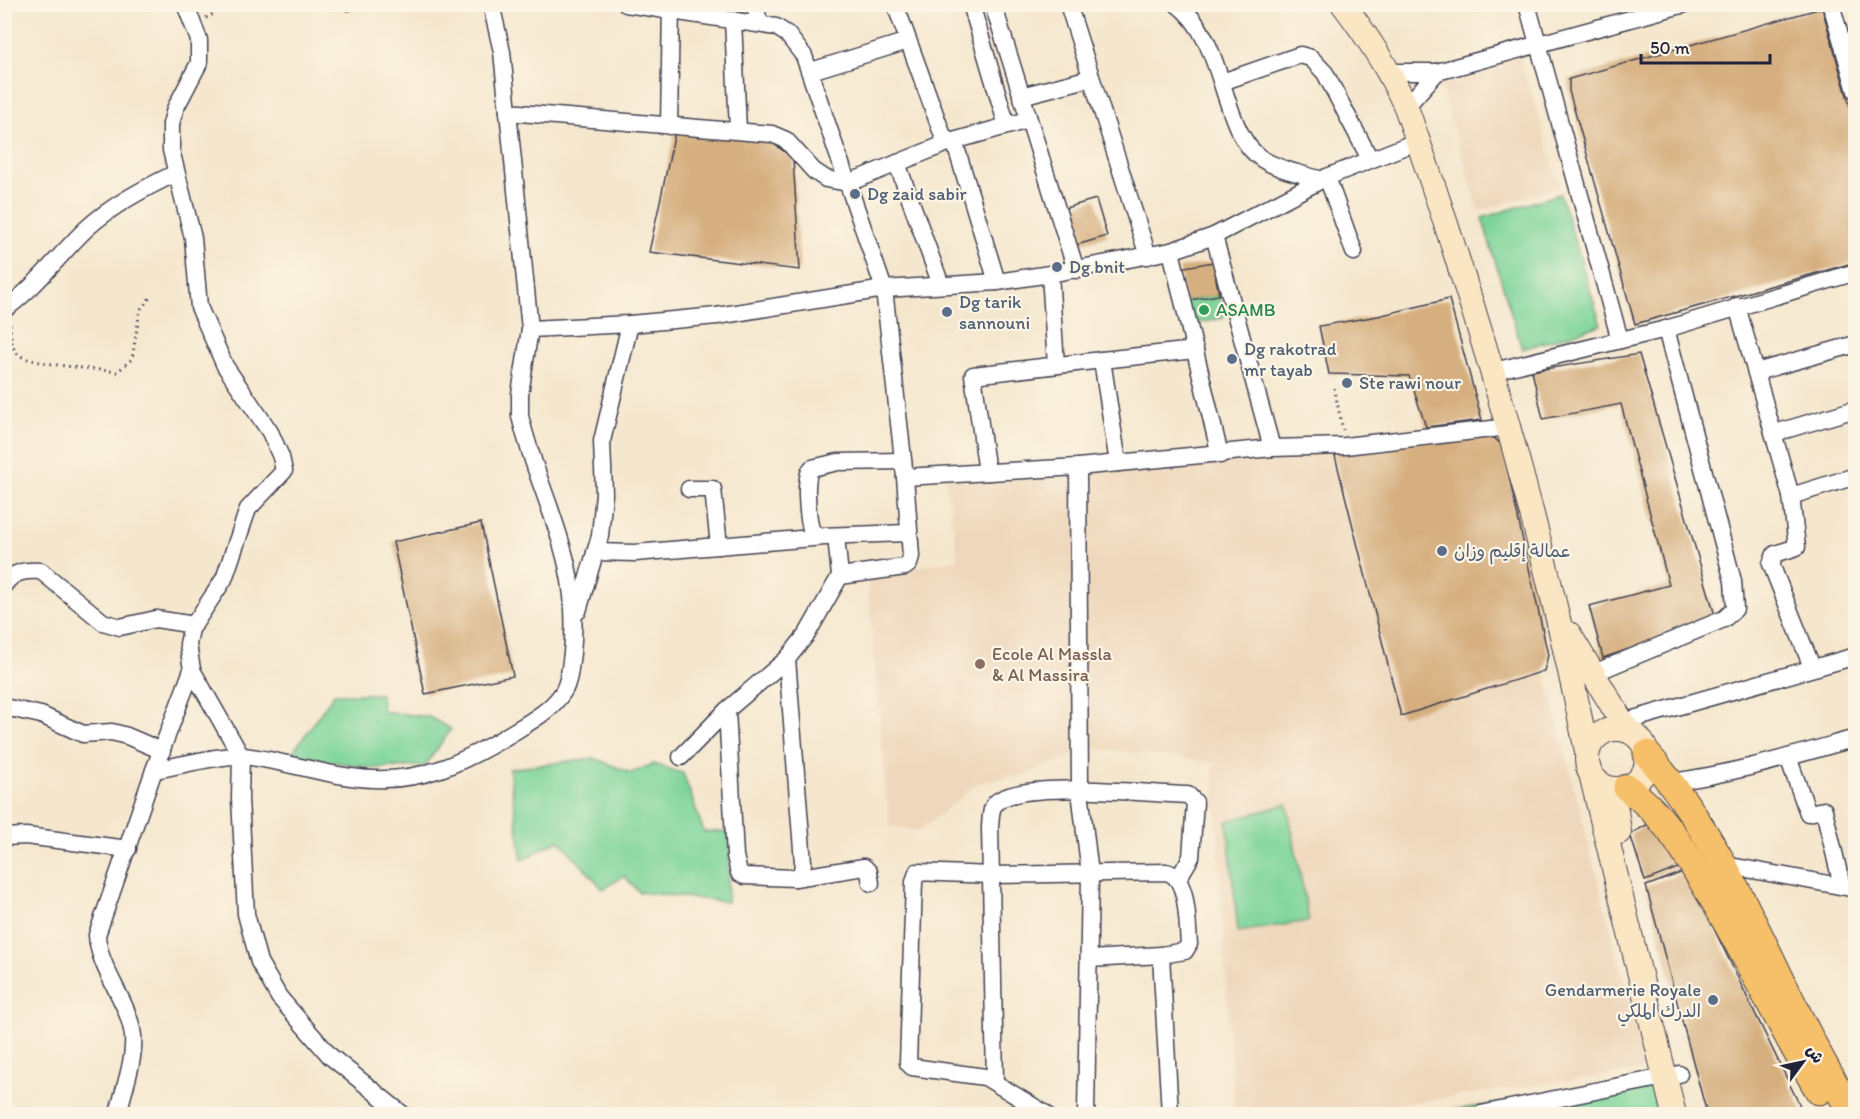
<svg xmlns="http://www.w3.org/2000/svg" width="1860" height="1119" font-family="Itim,'Playpen Sans Arabic',sans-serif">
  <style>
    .built { fill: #eed7bb }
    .green { fill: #7bd499; stroke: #4e7b6a; stroke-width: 1.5 }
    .building { fill: #d5af7f }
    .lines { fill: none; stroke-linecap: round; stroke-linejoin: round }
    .street-casing { stroke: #424051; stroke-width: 19 }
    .secondary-casing { stroke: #424051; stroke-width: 26 }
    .primary-casing { stroke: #424051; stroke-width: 29 }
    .path { stroke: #424051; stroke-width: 3; stroke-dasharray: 1.5 4.5; stroke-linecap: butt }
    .street { stroke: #fff; stroke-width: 16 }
    .secondary { stroke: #fbe6c4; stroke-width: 24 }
    .primary { stroke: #f6c06b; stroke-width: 27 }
    .service-dot { fill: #5c6f8a; stroke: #fcf5e5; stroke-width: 2 }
    .leisure-dot { fill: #2e9e5b; stroke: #fcf5e5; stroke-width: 2 }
    .education-dot { fill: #8d6e63; stroke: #fcf5e5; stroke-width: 2 }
    .labels { text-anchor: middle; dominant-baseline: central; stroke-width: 4.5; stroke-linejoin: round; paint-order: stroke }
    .service-label { font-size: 18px; fill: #4e5e75; stroke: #fcf5e5; text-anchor: start }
    .leisure-label { font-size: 18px; fill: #27864d; stroke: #fcf5e5; text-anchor: start }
    .education-label { font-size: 18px; fill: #785e54; stroke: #fcf5e5; text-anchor: start }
  </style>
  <rect width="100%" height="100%" fill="#fcf5e5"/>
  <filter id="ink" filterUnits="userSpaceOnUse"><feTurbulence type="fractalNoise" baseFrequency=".0167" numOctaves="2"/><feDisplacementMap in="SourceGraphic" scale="12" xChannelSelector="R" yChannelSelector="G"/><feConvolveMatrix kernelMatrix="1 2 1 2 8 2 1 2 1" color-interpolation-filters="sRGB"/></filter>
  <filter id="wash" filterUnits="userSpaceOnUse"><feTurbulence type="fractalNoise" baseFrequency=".008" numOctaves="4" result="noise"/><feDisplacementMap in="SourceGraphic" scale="24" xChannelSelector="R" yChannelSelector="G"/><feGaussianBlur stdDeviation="1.35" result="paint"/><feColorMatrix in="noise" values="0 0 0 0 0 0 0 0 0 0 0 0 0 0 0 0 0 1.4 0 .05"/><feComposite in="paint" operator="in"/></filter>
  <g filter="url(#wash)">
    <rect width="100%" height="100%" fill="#f5e7ce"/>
    <!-- built -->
    <g class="built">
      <polygon points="1519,54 1560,186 1479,211 1438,78"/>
      <polygon points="1333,448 1401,716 1544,671 1647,1070 1326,1114 1234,1114 1213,762 1086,747 1084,751 1026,774 978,783 920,831 889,826 867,577 958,559 945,474"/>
    </g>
    <!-- green -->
    <g class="green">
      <polygon points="1560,194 1601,325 1522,349 1482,218"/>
      <polygon points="1219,295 1224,318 1190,325 1185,301"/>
      <polygon points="334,694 381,694 382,711 429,717 451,729 425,766 372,768 291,755"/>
      <polygon points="594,758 631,773 653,764 683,773 704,832 731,831 727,902 639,892 624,876 603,889 559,840 522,860 509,769"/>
      <polygon points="1287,804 1309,921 1238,932 1227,821"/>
      <polygon points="1669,1081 1677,1114 1422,1114"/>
    </g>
    <g id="blocks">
      <!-- building -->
      <g class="building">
        <polygon points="346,4 365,4 365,5 347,11"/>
        <polygon points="1822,8 1856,127 1856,262 1635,324 1569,91 1569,79"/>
        <polygon points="675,132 767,139 793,158 800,270 649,252"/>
        <polygon points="1096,199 1107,236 1073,246 1062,209"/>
        <polygon points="1213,262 1219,295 1185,301 1179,268"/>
        <polygon points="1449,299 1482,420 1426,427 1409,376 1329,374 1319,326 1378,316"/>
        <polygon points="1639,354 1716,619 1603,658 1589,606 1669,585 1621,404 1543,419 1532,371"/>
        <polygon points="1493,437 1502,445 1548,655 1544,671 1401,716 1333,448"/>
        <polygon points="481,523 513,676 425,694 393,542"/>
        <polygon points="1652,822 1683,866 1645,881 1630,834"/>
        <polygon points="1686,871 1804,1114 1707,1114 1646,886"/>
      </g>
    </g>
  </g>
  <g filter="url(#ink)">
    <use href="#blocks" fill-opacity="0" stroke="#424051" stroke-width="1.5"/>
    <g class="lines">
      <defs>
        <g id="street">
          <polyline points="185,4 199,40 199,63 175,109 171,124 171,150 193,238 199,307 225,366 270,432 281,457 284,471 248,509 224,579 191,629 188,644 192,670"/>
          <polyline points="491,4 502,52 530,329"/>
          <polyline points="626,4 776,27 787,34 804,56 884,289 905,477 911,556 909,564 905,567 840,576 807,634 787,659 727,710 681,757"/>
          <polyline points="754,4 760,23"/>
          <polyline points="895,4 943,136 956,147 997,282"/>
          <polyline points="971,4 1007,126"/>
          <polyline points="993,4 1076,270"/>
          <polyline points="1068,4 1148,256"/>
          <path d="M 1177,4 C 1227,41 1220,132 1262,159 C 1279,170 1303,174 1322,180"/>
          <polyline points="1527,4 1620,340"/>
          <polyline points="1831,4 1856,91"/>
          <polyline points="733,20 738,130"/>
          <polyline points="811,71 908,41"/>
          <polyline points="1391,72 1437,72 1685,4"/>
          <polyline points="1222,82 1300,55 1311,58 1325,73 1370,159"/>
          <polyline points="1021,96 1091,78"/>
          <polyline points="1406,107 1437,72"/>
          <polyline points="508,112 772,134 786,140 814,171 826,179 848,183 950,142 1028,120"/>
          <polyline points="669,126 671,4"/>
          <polyline points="897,163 941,285"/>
          <polyline points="1327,177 1354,252"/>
          <polyline points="1214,236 1272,448"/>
          <polyline points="1171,251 1220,455"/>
          <polyline points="1050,274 1056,365"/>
          <polyline points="1737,306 1791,496 1797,547 1775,554 1771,564 1812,667"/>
          <path d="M 4,310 C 36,287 58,256 86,229 C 112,205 145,188 176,173"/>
          <polyline points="1666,329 1856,272"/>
          <polyline points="1494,371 1666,329 1733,581 1735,609 1724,619 1594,673"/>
          <polyline points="1756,372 1856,344"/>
          <polyline points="1775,433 1856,409"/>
          <path d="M 903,461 L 838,462 L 812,468 C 803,475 808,521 812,532 L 820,536 L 908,533"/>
          <polyline points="1118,463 1102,360 1195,350"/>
          <polyline points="1078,467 1080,791 1090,874 1086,1114"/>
          <polyline points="987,472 973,375 1102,360"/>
          <polyline points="905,477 1078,467 1272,448 1345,446 1509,427"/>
          <polyline points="689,489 713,489 719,546"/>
          <polyline points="1791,496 1856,476"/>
          <polyline points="595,552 635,553 836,536 840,576"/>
          <path d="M 4,585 C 13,571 26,570 41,571 L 103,622 L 120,627 L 156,619 L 194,625"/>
          <polyline points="578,611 600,536 604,494 602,441 630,324"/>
          <polyline points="4,707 41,715 83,734 112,732 127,736 162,751"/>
          <polyline points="727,710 735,856 739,873 745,876 795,878 802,872 803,862 787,659"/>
          <polyline points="1623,722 1856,656"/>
          <polyline points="1788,757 1808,813 1824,810 1842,886"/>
          <path d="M 1672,782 C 1734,774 1795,755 1856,738"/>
          <polyline points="4,837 26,836 128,849"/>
          <polyline points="1725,865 1856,889"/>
          <polyline points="795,878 864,867 869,872 871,883"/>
          <polyline points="1089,959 1161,955"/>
          <path d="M 995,1082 L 990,827 C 991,817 990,807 998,801 C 1027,780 1149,794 1188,795 L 1195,802 L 1191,857 L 1178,879"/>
          <path d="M 118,1114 C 123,1091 135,1061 133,1036 C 129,1000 99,971 97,935 L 154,770"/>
          <path d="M 402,1114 L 330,1056 L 279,997 L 259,962 L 246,914 L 240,798 L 241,756 L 192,670 L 154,770 C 178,766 223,754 244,756 C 286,761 333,778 374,779 C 423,781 461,763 502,739 C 522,726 549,714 563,692 C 570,681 570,666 572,653 C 582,557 541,503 520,416 L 520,394 L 530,329 L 630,324 L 717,316 L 884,289 L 997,282 L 1050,274 L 1171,251 L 1214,236 L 1327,177 L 1418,141"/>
          <path d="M 1046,1114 L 985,1077 L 912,1067 L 908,1063 L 914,882 L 917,872 L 991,875 L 1166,872 C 1189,876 1187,924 1189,944 L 1185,951 L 1161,955 L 1170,1114"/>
          <polyline points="1481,1114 1679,1074"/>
        </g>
        <g id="secondary">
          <path d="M 1343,4 C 1368,37 1389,69 1406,107 C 1481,319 1543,531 1587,752"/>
          <polyline points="1569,634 1627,730"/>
          <circle cx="1617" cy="759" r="30"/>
          <polyline points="1592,778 1674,1114"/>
          <polyline points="1613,789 1619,832"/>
        </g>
        <g id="primary">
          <path d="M 1647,754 C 1740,859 1778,997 1853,1114"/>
          <path d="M 1627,788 C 1664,814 1683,849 1706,887 C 1746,954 1779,1024 1819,1091"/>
        </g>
      </defs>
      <!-- street casing -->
      <use href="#street" class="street-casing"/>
      <!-- secondary casing -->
      <use href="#secondary" class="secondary-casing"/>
      <!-- primary casing -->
      <use href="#primary" class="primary-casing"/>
      <!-- path -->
      <g class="path">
        <polyline points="206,18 231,4"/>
        <path d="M 10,324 C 11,333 10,348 19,355 C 33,365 98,369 117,372 L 132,359 L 140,310 L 152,295"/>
        <polyline points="1334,388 1343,430"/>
      </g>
      <!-- street -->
      <use href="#street" class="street"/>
      <!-- secondary -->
      <use href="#secondary" class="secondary"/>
      <!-- primary -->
      <use href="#primary" class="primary"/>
    </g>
  </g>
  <!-- markers -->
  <g class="service-dot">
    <circle cx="855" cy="194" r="6"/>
    <circle cx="1057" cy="267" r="6"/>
    <circle cx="947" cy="312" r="6"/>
    <circle cx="1232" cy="359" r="6"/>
    <circle cx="1347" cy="383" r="6"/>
    <circle cx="1442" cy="551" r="6"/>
    <circle cx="1713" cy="1000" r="6"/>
  </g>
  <circle class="leisure-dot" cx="1204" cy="310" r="6"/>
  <circle class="education-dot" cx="980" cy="664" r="6"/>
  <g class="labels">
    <!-- service labels -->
    <g class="service-label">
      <text x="867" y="194">Dg zaid sabir</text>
      <text x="1069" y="267">Dg bnit</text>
      <text x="959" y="302">Dg tarik<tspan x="959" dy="21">sannouni</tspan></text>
      <text x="1244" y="349">Dg rakotrad<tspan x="1244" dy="21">mr tayab</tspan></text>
      <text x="1359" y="383">Ste rawi nour</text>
      <text x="1454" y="551">عمالة إقليم وزان</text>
      <text x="1701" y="990" text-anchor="end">Gendarmerie Royale<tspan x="1701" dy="21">الدرك الملكي</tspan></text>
    </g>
    <!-- leisure labels -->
    <g class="leisure-label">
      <text x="1216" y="310">ASAMB</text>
    </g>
    <!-- education labels -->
    <g class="education-label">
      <text x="992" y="654">Ecole Al Massla<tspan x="992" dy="21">&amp; Al Massira</tspan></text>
    </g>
  </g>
  <!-- margin -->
  <rect width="1860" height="1119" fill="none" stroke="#fcf5e5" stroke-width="24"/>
  <!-- north arrow -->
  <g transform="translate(1803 1062) rotate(57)" stroke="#fcf5e5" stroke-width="4.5" paint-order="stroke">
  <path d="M0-4.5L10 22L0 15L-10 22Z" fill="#22223b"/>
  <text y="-9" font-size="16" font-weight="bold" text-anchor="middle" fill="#22223b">ش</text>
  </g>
  <!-- scale -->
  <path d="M1641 54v9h129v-9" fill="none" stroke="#22223b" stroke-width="3"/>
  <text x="1650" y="54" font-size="18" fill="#22223b" stroke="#fcf5e5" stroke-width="4.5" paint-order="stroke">50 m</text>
</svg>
